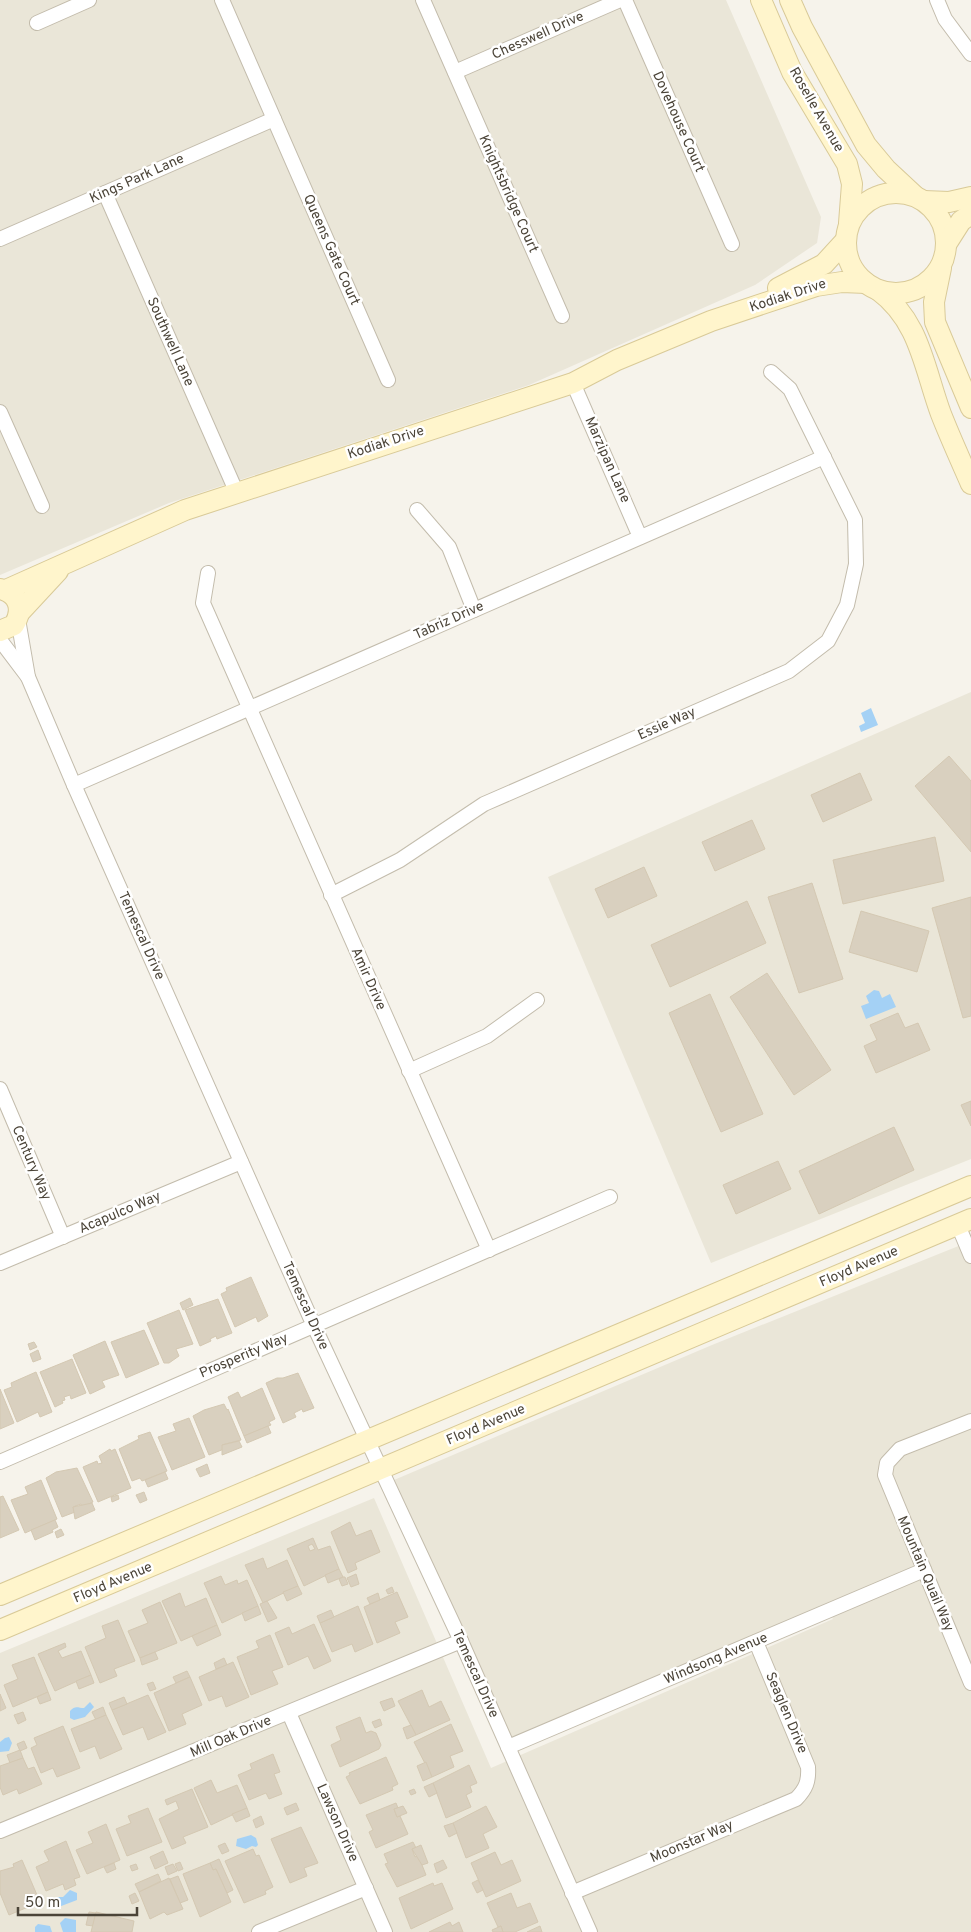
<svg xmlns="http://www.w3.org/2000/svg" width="971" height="1932" font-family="Overpass,sans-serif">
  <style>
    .residential { fill: #eae6d8 }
    .water { fill: #a4d1f5 }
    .building { fill: #d9d0bf; stroke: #d4c8b2; fill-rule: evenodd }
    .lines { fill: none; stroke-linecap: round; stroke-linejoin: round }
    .street-casing { stroke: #c3bcac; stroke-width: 16 }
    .secondary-casing { stroke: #d9ca98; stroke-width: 22 }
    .street { stroke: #fff; stroke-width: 14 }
    .secondary { stroke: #fff5cc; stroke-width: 20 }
    .labels { text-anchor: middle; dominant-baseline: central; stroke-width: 5; stroke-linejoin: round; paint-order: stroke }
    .street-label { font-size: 14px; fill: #4b4438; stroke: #fff }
  </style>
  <rect width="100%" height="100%" fill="#f6f3eb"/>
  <!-- residential -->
  <g class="residential">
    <polygon points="0,0 726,0 821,217 817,243 755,285 529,385 169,503 0,575"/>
    <polygon points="971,692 971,1159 711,1263 548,877"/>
    <polygon points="971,1241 971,1932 0,1932 0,1653 374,1498 491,1768 833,1619 827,1606 510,1740 394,1480 712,1345"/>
  </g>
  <!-- water -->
  <g class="water">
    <polygon points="871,708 878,725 861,732 859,726 865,723 861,713"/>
    <polygon points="874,990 879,991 882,998 890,994 896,1007 866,1019 861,1006 869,1003 866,996"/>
    <path d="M 90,1702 L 94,1707 L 85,1717 L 74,1720 L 70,1718 L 70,1711 C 75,1705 78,1708 84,1708 Z"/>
    <polygon points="9,1737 12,1743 9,1751 0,1752 0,1742 5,1738"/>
    <polygon points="251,1835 256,1838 258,1845 256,1847 252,1846 246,1849 236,1846 237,1839"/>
    <polygon points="70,1890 77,1893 77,1900 56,1908 54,1902 56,1897 63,1897"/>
    <polygon points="65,1918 76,1920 76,1932 63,1932 60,1923"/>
    <polygon points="38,1924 50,1926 52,1932 35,1932 35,1927"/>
  </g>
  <!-- building -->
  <g class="building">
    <polygon points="949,756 971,781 971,852 915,786"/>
    <polygon points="860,773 872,800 823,822 811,795"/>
    <polygon points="752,820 765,849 715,871 702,842"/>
    <polygon points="935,837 944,881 843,904 833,860"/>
    <polygon points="644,867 657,896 608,918 595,889"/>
    <polygon points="812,883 843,979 799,993 768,897"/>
    <polygon points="971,897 971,1016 963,1018 932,908"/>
    <polygon points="747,901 766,943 670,987 651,945"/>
    <polygon points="861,911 929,931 917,972 849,952"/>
    <polygon points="767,973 831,1070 794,1095 730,997"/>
    <polygon points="710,994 763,1114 721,1132 669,1013"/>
    <polygon points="898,1013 905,1028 918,1023 930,1050 876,1073 864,1046 877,1040 870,1025"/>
    <polygon points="971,1101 971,1126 961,1105"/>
    <polygon points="894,1127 914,1170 819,1214 799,1171"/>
    <polygon points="778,1161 791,1189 736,1214 723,1185"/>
    <polygon points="251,1277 268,1316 258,1322 256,1317 235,1327 221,1294 227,1291 226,1288"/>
    <polygon points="190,1298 193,1305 183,1310 180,1303"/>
    <polygon points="218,1299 232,1333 217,1339 216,1336 210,1339 211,1341 200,1346 185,1310"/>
    <polygon points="179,1310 193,1344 176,1349 179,1356 169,1363 164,1363 147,1323"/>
    <polygon points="144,1330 159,1364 126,1378 111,1342"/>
    <polygon points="105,1341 119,1375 102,1381 105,1387 90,1394 73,1355"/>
    <polygon points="34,1342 37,1347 30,1350 28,1344"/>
    <polygon points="38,1350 41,1359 33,1362 30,1354"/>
    <polygon points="72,1359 86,1393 71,1399 70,1395 64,1397 65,1400 62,1401 63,1403 55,1407 40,1372"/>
    <polygon points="36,1372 52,1412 40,1417 38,1412 17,1422 4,1390 12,1387 11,1383"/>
    <polygon points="298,1373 314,1408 303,1412 302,1409 294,1413 296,1417 283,1423 266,1383 277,1378 283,1378"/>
    <polygon points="262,1388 275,1419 269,1422 271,1425 244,1436 228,1397 238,1392 241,1398"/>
    <polygon points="0,1389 14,1423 0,1429"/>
    <polygon points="224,1404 227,1410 228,1409 241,1440 222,1445 224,1449 209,1455 193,1416 204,1410"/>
    <polygon points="189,1418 205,1457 172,1470 158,1437 176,1431 173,1424"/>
    <polygon points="268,1426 271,1433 247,1443 244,1436"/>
    <polygon points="150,1432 167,1471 142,1481 140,1478 132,1481 119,1449 139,1439 138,1436"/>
    <polygon points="239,1441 242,1447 222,1455 222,1445"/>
    <polygon points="110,1449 111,1451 115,1449 131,1488 98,1502 83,1467 97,1461 98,1464 102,1463 99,1456"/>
    <polygon points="207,1464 210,1473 200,1477 196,1469"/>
    <polygon points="77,1468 93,1502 82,1507 81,1504 73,1507 75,1512 62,1517 46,1478 56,1472"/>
    <polygon points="165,1472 168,1479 148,1487 145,1480"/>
    <polygon points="41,1480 57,1519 25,1533 11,1500 28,1494 25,1487"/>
    <polygon points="144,1492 147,1500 140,1503 136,1495"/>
    <polygon points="118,1495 119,1499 112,1502 111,1497"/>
    <polygon points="3,1496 19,1530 0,1538 0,1497"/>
    <polygon points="92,1503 95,1510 75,1519 73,1507"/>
    <polygon points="55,1520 58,1527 52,1530 53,1532 35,1540 31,1530"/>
    <polygon points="350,1522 356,1536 371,1530 380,1552 355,1563 357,1569 348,1573 331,1532"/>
    <polygon points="61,1529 64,1535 57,1538 55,1532"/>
    <path d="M 313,1538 L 318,1550 L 330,1546 L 339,1569 L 304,1586 L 287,1549 ZM 312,1544 L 315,1549 L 310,1551 L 308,1546 Z"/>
    <polygon points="263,1558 267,1569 287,1560 298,1586 263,1603 245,1565"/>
    <polygon points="339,1569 343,1577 328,1583 325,1575"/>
    <polygon points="356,1574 359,1584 351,1587 347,1578"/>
    <polygon points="221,1576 225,1585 237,1580 238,1584 247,1580 258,1606 222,1623 204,1583"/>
    <polygon points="343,1577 345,1577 348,1584 342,1586 339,1579"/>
    <polygon points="298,1586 302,1594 287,1601 283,1592"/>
    <polygon points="392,1587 394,1592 388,1594 386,1590"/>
    <polygon points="397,1592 408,1617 395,1622 400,1633 377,1643 364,1607"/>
    <polygon points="180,1593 185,1607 206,1598 217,1625 181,1641 162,1601"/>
    <polygon points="378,1593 380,1600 370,1604 367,1598"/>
    <polygon points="267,1601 277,1618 268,1622 260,1604"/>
    <polygon points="160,1602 177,1643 140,1658 128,1631 148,1623 142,1610"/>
    <polygon points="258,1606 261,1614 245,1621 242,1613"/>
    <polygon points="358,1606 373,1644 355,1652 352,1644 332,1652 320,1623"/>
    <polygon points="331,1610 334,1617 320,1623 317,1616"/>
    <polygon points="118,1620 135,1661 114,1669 117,1676 100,1683 85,1647 106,1638 102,1626"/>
    <polygon points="314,1624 331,1661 314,1669 308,1656 288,1665 275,1633 289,1627 292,1634"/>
    <polygon points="217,1625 221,1635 197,1646 192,1636"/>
    <polygon points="270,1635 283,1667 272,1671 278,1684 251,1695 237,1657 259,1648 256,1641"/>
    <polygon points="65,1643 66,1647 58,1651 62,1658 81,1651 91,1675 55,1691 38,1654"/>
    <polygon points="155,1652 158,1659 142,1665 140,1658"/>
    <polygon points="34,1657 48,1692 13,1707 4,1685 18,1679 12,1665"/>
    <polygon points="224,1658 227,1665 216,1669 214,1663"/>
    <polygon points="233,1662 249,1697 226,1707 222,1696 209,1701 199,1677"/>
    <polygon points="187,1671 190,1677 176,1683 173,1677"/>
    <polygon points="91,1675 94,1683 79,1689 76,1681"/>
    <polygon points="190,1677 202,1705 182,1714 186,1724 169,1731 154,1693"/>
    <polygon points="153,1682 156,1689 150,1691 147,1684"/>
    <polygon points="422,1690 429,1707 441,1701 450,1720 416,1735 398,1701"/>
    <polygon points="48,1692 51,1700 40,1704 37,1697"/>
    <polygon points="0,1694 6,1708 0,1711"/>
    <polygon points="148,1695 166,1732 148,1740 143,1727 123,1735 112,1710"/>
    <polygon points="124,1697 127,1704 112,1710 109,1703"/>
    <polygon points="392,1698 395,1706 384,1711 380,1702"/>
    <polygon points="103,1707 106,1715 96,1720 92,1712"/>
    <polygon points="23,1712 26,1720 18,1724 14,1715"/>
    <polygon points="106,1715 122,1749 100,1759 95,1746 80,1752 71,1729"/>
    <polygon points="360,1717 366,1733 371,1731 376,1733 381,1745 379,1749 340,1767 331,1745 341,1740 336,1727"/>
    <polygon points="380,1719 382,1725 375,1728 372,1722"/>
    <polygon points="451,1724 463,1751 450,1756 454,1767 432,1777 414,1742"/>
    <polygon points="411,1725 416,1735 407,1739 403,1728"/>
    <polygon points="63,1726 80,1768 57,1777 53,1768 41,1773 31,1748 37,1745 34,1738"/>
    <polygon points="24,1741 27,1748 20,1751 17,1744"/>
    <polygon points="20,1750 23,1758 10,1763 7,1755"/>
    <polygon points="273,1754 280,1772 274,1774 282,1794 269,1799 266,1793 249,1800 238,1775 252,1769 250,1764"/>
    <polygon points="386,1757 398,1784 392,1787 393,1790 360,1804 346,1777 350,1775 349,1773"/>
    <polygon points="23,1758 28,1769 34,1767 42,1784 19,1794 17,1789 3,1795 0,1787 0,1766"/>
    <polygon points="426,1762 432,1777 423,1781 417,1766"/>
    <polygon points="469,1765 477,1783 470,1786 472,1792 466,1795 471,1807 446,1818 433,1783"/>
    <polygon points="211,1780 217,1793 237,1785 247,1808 211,1825 194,1788"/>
    <polygon points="433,1783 437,1793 429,1797 424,1787"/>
    <polygon points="192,1789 208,1827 183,1837 186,1843 172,1849 159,1819 179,1809 176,1801 167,1805 165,1800"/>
    <polygon points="414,1789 416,1793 411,1795 409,1791"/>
    <polygon points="296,1803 299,1810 287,1815 284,1808"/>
    <polygon points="396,1803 398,1808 394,1809 397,1817 400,1816 408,1834 376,1848 369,1832 373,1830 366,1815"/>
    <polygon points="403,1806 407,1813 397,1817 394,1809"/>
    <polygon points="486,1806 497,1827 483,1834 489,1848 466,1858 453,1823"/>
    <polygon points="148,1808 162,1842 127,1856 116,1829 131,1823 128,1816"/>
    <polygon points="247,1808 250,1816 236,1822 232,1814"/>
    <polygon points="261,1816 264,1824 256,1828 253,1820"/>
    <polygon points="453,1823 457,1833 449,1837 444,1826"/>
    <polygon points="106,1824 120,1860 87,1874 76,1850 93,1843 88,1832"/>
    <polygon points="301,1827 318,1863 304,1868 307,1876 290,1883 271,1839"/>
    <polygon points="66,1841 80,1877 74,1879 76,1885 65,1890 63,1884 46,1891 36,1867 49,1861 44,1851"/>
    <polygon points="413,1842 416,1848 412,1849 415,1857 418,1855 426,1875 397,1887 385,1864 388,1863 384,1854"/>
    <polygon points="225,1843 229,1851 222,1854 218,1846"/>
    <polygon points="421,1845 428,1863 422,1865 412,1849"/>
    <polygon points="253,1849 256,1856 259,1855 273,1887 265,1891 266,1894 244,1903 225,1861"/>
    <polygon points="163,1851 168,1863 155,1869 150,1857"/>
    <polygon points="495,1852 501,1865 512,1860 521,1881 486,1897 471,1863"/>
    <polygon points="219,1859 233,1890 227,1893 216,1869 213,1870 210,1863"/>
    <polygon points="22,1860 40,1902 9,1915 0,1893 0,1871 14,1867 13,1864"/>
    <polygon points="443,1860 447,1868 437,1873 434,1864"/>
    <polygon points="180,1862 183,1869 178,1871 175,1864"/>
    <polygon points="114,1863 116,1869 107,1873 104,1867"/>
    <polygon points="210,1863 213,1870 216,1869 231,1902 200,1917 183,1874"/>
    <polygon points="136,1864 138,1869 132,1871 130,1866"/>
    <polygon points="173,1864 177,1871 168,1875 165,1867"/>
    <polygon points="158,1874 161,1881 139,1892 135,1884"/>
    <polygon points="178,1876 188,1900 180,1903 170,1879"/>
    <polygon points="169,1878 183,1909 167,1915 164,1912 150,1919 139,1892"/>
    <polygon points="478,1880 483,1890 477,1893 472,1883"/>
    <polygon points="433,1883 434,1886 442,1883 453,1909 411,1929 399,1898"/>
    <polygon points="135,1893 139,1901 132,1904 129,1896"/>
    <polygon points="511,1893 517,1908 530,1903 538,1922 515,1932 503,1932 501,1926 498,1927 487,1903"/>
    <polygon points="89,1912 96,1913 93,1926 86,1925"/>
    <polygon points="96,1912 134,1921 132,1932 91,1932"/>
    <polygon points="450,1922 452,1926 459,1922 463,1932 429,1932"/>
    <polygon points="501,1926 503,1932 493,1932 492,1930"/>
    <polygon points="540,1926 542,1932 527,1932"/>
  </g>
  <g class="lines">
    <defs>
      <g id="street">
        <polyline points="222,0 388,380"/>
        <polyline points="423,0 562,316"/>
        <polyline points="625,0 732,244"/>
        <polyline points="937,0 945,19 971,54"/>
        <polyline points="37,23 89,0"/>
        <polyline points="455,72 620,0"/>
        <polyline points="105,193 236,491"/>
        <polyline points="0,239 274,119"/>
        <polyline points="573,383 640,537"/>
        <polyline points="0,412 42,506"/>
        <polyline points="417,510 449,547 474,610"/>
        <polyline points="208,573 203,603 489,1250"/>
        <polyline points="18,619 28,677 74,785 314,1326 461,1641 590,1932"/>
        <polyline points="0,640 28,677"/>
        <polyline points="74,785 824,457"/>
        <polyline points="331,895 400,860 484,804 789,671 828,641 847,605 856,564 855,520 790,389 771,372"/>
        <polyline points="409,1071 487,1036 537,1000"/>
        <polyline points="0,1089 63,1237"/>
        <polyline points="958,1225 971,1256"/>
        <polyline points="0,1263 241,1162"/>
        <polyline points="971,1421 900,1449 887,1463 885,1475 971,1683"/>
        <polyline points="0,1462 610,1197"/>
        <polyline points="289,1713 385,1932"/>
        <polyline points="508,1747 924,1570"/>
        <polyline points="0,1831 461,1641"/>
        <path d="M 572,1893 L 796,1799 C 806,1789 809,1781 808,1767 L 756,1642"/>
        <polyline points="259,1932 366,1888"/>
      </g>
      <g id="secondary">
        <polyline points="761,0 792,72 847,164 852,184 849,223"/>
        <polyline points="790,0 802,27 866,145 886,169 915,196"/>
        <circle cx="896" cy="243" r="50"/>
        <polyline points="924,201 949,202 971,197"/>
        <polyline points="947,243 961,221 971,214"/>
        <polyline points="941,268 934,302 935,322 971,408"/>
        <polyline points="778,288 824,264 846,240"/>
        <path d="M 878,290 C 920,321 924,368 941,414 C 950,437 961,461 971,484"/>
        <path d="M 0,589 C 18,593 24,609 14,625 L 0,631"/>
        <polyline points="6,590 185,510 573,383 617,360 711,321 816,286 842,282 866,283"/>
        <polyline points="20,612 58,571"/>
        <polyline points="0,1595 971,1186"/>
        <polyline points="0,1630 971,1219"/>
      </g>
    </defs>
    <!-- street casing -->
    <use href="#street" class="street-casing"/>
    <!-- secondary casing -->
    <use href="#secondary" class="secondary-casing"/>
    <!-- street -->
    <use href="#street" class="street"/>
    <!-- secondary -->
    <use href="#secondary" class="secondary"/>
  </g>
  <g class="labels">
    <!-- street labels -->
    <g class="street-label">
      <text transform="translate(538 36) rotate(-24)">Chesswell Drive</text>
      <text transform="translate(816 110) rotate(60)">Roselle Avenue</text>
      <text transform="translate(678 122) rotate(66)">Dovehouse Court</text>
      <text transform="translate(137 179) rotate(-24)">Kings Park Lane</text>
      <text transform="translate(508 194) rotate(66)">Knightsbridge Court</text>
      <text transform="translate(331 250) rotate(66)">Queens Gate Court</text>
      <text transform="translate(788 296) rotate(-18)">Kodiak Drive</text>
      <text transform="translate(170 342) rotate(66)">Southwell Lane</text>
      <text transform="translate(386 443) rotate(-18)">Kodiak Drive</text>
      <text transform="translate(607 460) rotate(66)">Marzipan Lane</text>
      <text transform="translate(449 621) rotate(-24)">Tabriz Drive</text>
      <text transform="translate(667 724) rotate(-24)">Essie Way</text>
      <text transform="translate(141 936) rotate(66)">Temescal Drive</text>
      <text transform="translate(368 979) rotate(66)">Amir Drive</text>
      <text transform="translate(31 1163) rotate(67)">Century Way</text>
      <text transform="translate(120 1213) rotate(-23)">Acapulco Way</text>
      <text transform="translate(859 1267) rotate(-23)">Floyd Avenue</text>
      <text transform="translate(305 1306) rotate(66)">Temescal Drive</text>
      <text transform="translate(244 1356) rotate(-23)">Prosperity Way</text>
      <text transform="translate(486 1425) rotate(-23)">Floyd Avenue</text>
      <text transform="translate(925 1574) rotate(67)">Mountain Quail Way</text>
      <text transform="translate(113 1583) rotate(-23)">Floyd Avenue</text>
      <text transform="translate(716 1659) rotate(-23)">Windsong Avenue</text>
      <text transform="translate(475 1674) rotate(66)">Temescal Drive</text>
      <text transform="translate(786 1713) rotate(67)">Seaglen Drive</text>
      <text transform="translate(231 1737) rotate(-23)">Mill Oak Drive</text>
      <text transform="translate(337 1823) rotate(66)">Lawson Drive</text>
      <text transform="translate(692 1842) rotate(-23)">Moonstar Way</text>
    </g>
  </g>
  <!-- scale -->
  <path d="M18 1907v8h119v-8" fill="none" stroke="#4b4438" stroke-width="2.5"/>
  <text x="25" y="1907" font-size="15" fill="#4b4438" stroke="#ffffff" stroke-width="4" paint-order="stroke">50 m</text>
</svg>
